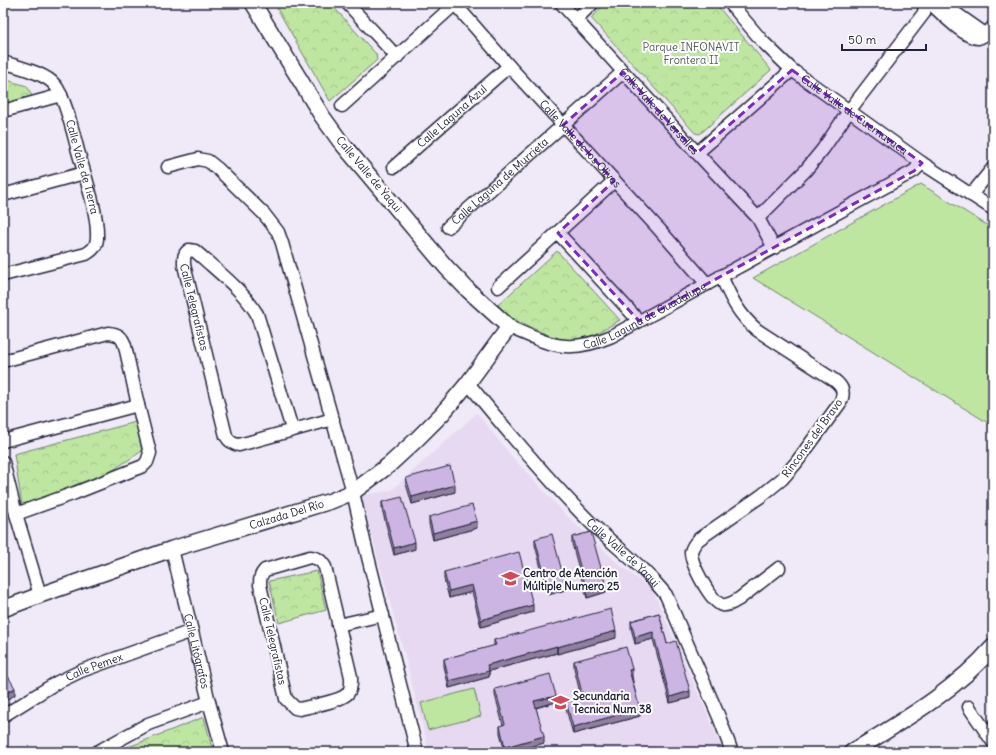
<svg xmlns="http://www.w3.org/2000/svg" width="996" height="755" font-family="Delius,sans-serif">
  <style>
    .built { fill: #e6d9f1 }
    .forest { fill: url(#forest-crowns); stroke: #70846e }
    .pitch { fill: #bee6a1; stroke: #70846e }
    .lines { fill: none; stroke-linecap: round; stroke-linejoin: round }
    .minor-casing { stroke: #22223b; stroke-width: 15 }
    .tertiary-casing { stroke: #22223b; stroke-width: 18 }
    .minor { stroke: #fff; stroke-width: 12 }
    .tertiary { stroke: #fff; stroke-width: 15 }
    .wall { fill: #b09cc3; stroke: #22223b }
    .shaded-wall { fill: #907f9f; stroke: #22223b }
    .building { fill: #cdb5e3; stroke: #22223b }
    .marked { fill: #7b2cbf; fill-opacity: 0.2; stroke: #7b2cbf; stroke-width: 3; stroke-dasharray: 8 5; stroke-linejoin: round }
    .labels { text-anchor: middle; stroke-width: 4; stroke-linejoin: round; paint-order: stroke }
    .park-label { font-size: 11px; fill: #515d5a; stroke: #fff }
    .street-label { font-size: 11px; fill: #22223b; stroke: #fff }
    .poi-label { font-size: 11px; font-weight: bold; fill: #22223b; stroke: #fff; text-anchor: start }
  </style>
  <defs>
    <pattern id="forest-crowns" width="20" height="18" patternUnits="userSpaceOnUse"><rect width="20" height="18" fill="#bee6a1"/><path d="M2 6a3 3 0 1 1 6 0M12 15a3 3 0 1 1 6 0" fill="none" stroke="#a3c58c"/></pattern>
  </defs>
  <rect width="100%" height="100%" fill="#f0e9f7"/>
  <filter id="ink" filterUnits="userSpaceOnUse"><feTurbulence type="fractalNoise" baseFrequency=".025" numOctaves="2"/><feDisplacementMap in="SourceGraphic" scale="8" xChannelSelector="R" yChannelSelector="G"/><feConvolveMatrix kernelMatrix="1 2 1 2 8 2 1 2 1" color-interpolation-filters="sRGB"/></filter>
  <g filter="url(#ink)">
    <path class="built" d="M 477,413 L 512,457 L 566,515 L 620,565 L 653,591 L 724,752 L 429,752 L 406,660 L 361,496 L 392,490 Z"/>
    <path class="forest" d="M 274,3 L 330,3 L 376,54 L 377,60 L 330,101 Z
      M 606,3 L 715,3 L 771,70 L 700,134 L 695,133 L 591,18 Z
      M 3,79 L 27,86 L 32,96 L 3,105 Z
      M 557,251 L 620,320 L 594,335 L 571,342 L 550,336 L 510,318 L 498,305 Z
      M 136,422 L 142,451 L 110,472 L 22,505 L 14,454 Z
      M 317,571 L 326,610 L 279,623 L 269,581 Z
      M 204,717 L 213,752 L 124,752 L 121,750 Z"/>
    <path class="pitch" d="M 921,184 L 993,229 L 993,426 L 753,278 Z
      M 474,689 L 481,716 L 428,730 L 421,703 Z"/>
    <g class="lines">
      <defs>
        <g id="minor">
          <path d="M 347,3 L 397,57"/>
          <path id="s1" d="M 454,3 L 509,66 L 658,228 L 707,284"/>
          <path id="s2" d="M 561,3 L 697,153 L 758,218 L 774,248"/>
          <path id="s3" d="M 730,3 L 763,42 L 792,70 L 922,163 L 993,209"/>
          <path d="M 930,3 C 939,11 966,39 978,38 C 984,37 989,31 993,27"/>
          <path d="M 944,3 L 958,15 L 985,34"/>
          <path d="M 576,19 L 593,3"/>
          <path id="s4" d="M 3,62 C 18,67 45,73 55,85 C 65,97 74,136 78,151 C 85,176 98,213 97,237 C 97,246 93,250 86,254 L 3,275"/>
          <path d="M 342,106 L 456,3"/>
          <path d="M 3,111 L 61,95"/>
          <path d="M 697,153 L 792,70"/>
          <path d="M 168,167 L 198,159 L 208,161 L 218,169 L 264,214 L 278,232 L 282,243 L 353,492 L 365,545 L 417,752"/>
          <path id="s5" d="M 394,167 L 509,66"/>
          <path d="M 3,195 L 84,173"/>
          <path d="M 971,195 L 993,168"/>
          <path d="M 758,218 L 805,171 L 823,149 L 849,111 L 924,13 L 925,3"/>
          <path id="s6" d="M 448,227 L 623,72"/>
          <path d="M 558,233 L 639,321"/>
          <path d="M 721,276 C 731,298 738,314 757,330 L 834,380 C 843,387 845,393 840,403 L 796,463 L 782,479 L 761,496 L 699,539 C 695,543 692,547 691,552 C 691,564 711,602 722,605 C 728,606 734,602 739,599 L 779,568"/>
          <path d="M 498,287 L 614,181"/>
          <path id="s7" d="M 509,327 C 551,345 567,355 612,336 L 914,171 L 922,163"/>
          <path d="M 3,361 L 108,333 C 118,334 122,336 125,346 L 138,405 L 150,453 L 147,462 L 143,466 L 75,493 L 16,514"/>
          <path id="s8" d="M 468,383 C 507,431 547,479 591,523 C 616,547 644,567 666,595 L 719,717 L 732,752"/>
          <path id="s9" d="M 292,429 L 257,314 C 243,291 222,275 202,257 L 195,251 L 189,250 C 183,254 184,259 184,265 L 226,436 C 229,441 232,444 239,445 L 333,419"/>
          <path d="M 3,441 L 138,405"/>
          <path d="M 3,462 L 16,514 L 40,595"/>
          <path id="s10" d="M 172,549 L 209,702 L 223,752"/>
          <path d="M 310,557 C 318,558 321,560 325,567 L 351,677 C 351,682 352,688 348,693 C 342,701 311,706 300,709 L 295,708 L 286,699 L 260,585 C 260,579 260,575 265,570 Z"/>
          <path d="M 338,625 L 383,615"/>
          <path d="M 969,707 L 993,742"/>
          <path id="s11" d="M 3,716 L 56,683 L 81,671 L 192,631"/>
          <path d="M 97,752 L 148,724 L 209,702"/>
        </g>
        <g id="tertiary">
          <path id="s12" d="M 3,609 L 40,595 L 172,549 L 331,501 L 353,492 L 389,465 L 415,441 L 442,414 L 468,383 L 509,327 L 468,290 L 446,267 L 340,141 L 322,116 L 253,3"/>
          <path d="M 852,752 C 902,721 954,692 993,647"/>
        </g>
      </defs>
      <use href="#minor" class="minor-casing"/>
      <use href="#tertiary" class="tertiary-casing"/>
      <use href="#minor" class="minor"/>
      <use href="#tertiary" class="tertiary"/>
    </g>
    <path class="wall" d="M 406,478 L 455,492 L 412,504 L 406,484 Z
      M 382,502 L 415,549 L 394,555 L 382,509 Z
      M 429,517 L 477,528 L 433,540 L 429,524 Z
      M 572,537 L 606,592 L 587,598 L 572,544 Z
      M 535,539 L 565,590 L 548,595 L 535,545 Z
      M 444,572 L 533,612 L 481,627 L 472,592 L 449,598 L 444,579 Z
      M 659,613 L 667,644 L 690,698 L 670,703 L 653,639 L 635,644 L 631,628 L 631,621 Z
      M 616,638 L 557,654 L 557,653 L 489,671 L 489,677 L 449,688 L 444,666 L 444,659 L 494,646 L 494,640 Z
      M 574,661 L 632,676 L 640,716 L 573,734 L 566,709 L 566,702 L 581,697 L 574,668 Z
      M 495,689 L 556,702 L 536,708 L 544,743 L 512,752 L 505,752 L 500,733 L 500,726 L 503,725 L 495,695 Z"/>
    <path class="shaded-wall" d="M 455,485 L 455,492 L 412,504 L 412,497 Z
      M 477,521 L 477,528 L 433,540 L 433,533 Z
      M 415,542 L 415,549 L 394,555 L 394,548 Z
      M 565,583 L 565,590 L 548,595 L 548,588 Z
      M 472,585 L 472,592 L 449,598 L 449,591 Z
      M 606,586 L 606,592 L 587,598 L 587,591 Z
      M 533,605 L 533,612 L 481,627 L 481,620 Z
      M 616,631 L 616,638 L 557,654 L 557,647 Z
      M 653,632 L 653,639 L 635,644 L 635,637 Z
      M 557,646 L 557,653 L 489,671 L 489,677 L 449,688 L 449,681 L 487,665 Z
      M 632,669 L 632,676 L 629,676 L 629,670 Z
      M 15,688 L 15,695 L 3,702 L 3,695 Z
      M 690,691 L 690,698 L 670,703 L 670,697 Z
      M 556,696 L 556,702 L 534,708 L 534,701 Z
      M 640,709 L 640,716 L 573,734 L 573,727 Z
      M 544,736 L 544,743 L 512,752 L 505,752 L 505,747 Z"/>
    <path class="building" d="M 450,466 L 455,485 L 412,497 L 406,478 Z
      M 402,497 L 415,542 L 394,548 L 382,502 Z
      M 472,505 L 477,521 L 433,533 L 429,517 Z
      M 591,532 L 606,586 L 587,591 L 572,537 Z
      M 552,534 L 565,583 L 548,588 L 535,539 Z
      M 519,552 L 533,605 L 481,620 L 472,585 L 449,591 L 444,572 Z
      M 611,609 L 616,631 L 557,647 L 557,646 L 487,665 L 489,671 L 449,681 L 444,659 L 496,645 L 494,640 Z
      M 659,613 L 667,644 L 676,641 L 690,691 L 670,697 L 653,632 L 635,637 L 631,621 Z
      M 626,647 L 632,669 L 629,670 L 640,709 L 573,727 L 566,702 L 583,697 L 574,661 Z
      M 3,668 L 15,688 L 3,695 Z
      M 550,674 L 556,696 L 534,701 L 544,736 L 505,747 L 500,726 L 505,724 L 495,689 Z"/>
  </g>
  <path class="marked" d="M 792,70 L 922,163 L 914,171 L 639,321 L 558,233 L 614,181 L 563,125 L 623,72 L 697,153 Z"/>
  <defs>
    <symbol id="school-bare" viewBox="-9 -9 18 18"><path d="M0-5L7-2L0 1L-7-2ZM-4 1L0 2.5L4 1V4Q0 6-4 4Z" fill="#d1495b" stroke="#fff" stroke-width="2.5" paint-order="stroke"/></symbol>
  </defs>
  <g fill-rule="evenodd">
    <use href="#school-bare" x="498" y="566" width="25" height="25"/>
    <use href="#school-bare" x="548" y="690" width="25" height="25"/>
  </g>
  <g class="labels">
    <g class="park-label">
      <text x="691" y="51">Parque INFONAVIT<tspan x="691" dy="13">Frontera II</tspan></text>
    </g>
    <g class="street-label">
      <text dy="4" stroke="none"><textPath href="#s2" startOffset="146">Calle Valle de Versalles</textPath></text>
      <text dy="4" stroke="none"><textPath href="#s3" startOffset="168">Calle Valle de Cuernavaca</textPath></text>
      <text dy="4" stroke="none"><textPath href="#s5" startOffset="77">Calle Laguna Azul</textPath></text>
      <text dy="4" stroke="none"><textPath href="#s1" startOffset="189">Calle Valle de los Olivos</textPath></text>
      <text dy="4" stroke="none"><textPath href="#s4" startOffset="144">Calle Valle de Tierra</textPath></text>
      <text transform="translate(369 174) rotate(50)" y="4">Calle Valle de Yaqui</text>
      <text dy="4" stroke="none"><textPath href="#s6" startOffset="69">Calle Laguna de Murrieta</textPath></text>
      <text dy="4" stroke="none"><textPath href="#s9" startOffset="275">Calle Telegrafistas</textPath></text>
      <text dy="4" stroke="none"><textPath href="#s7" startOffset="146">Calle Laguna de Guadalupe</textPath></text>
      <text transform="translate(812 438) rotate(-54)" y="4">Rincones del Bravo</text>
      <text dy="4" stroke="none"><textPath href="#s12" startOffset="299">Calzada Del Río</textPath></text>
      <text dy="4" stroke="none"><textPath href="#s8" startOffset="230">Calle Valle de Yaqui</textPath></text>
      <text transform="translate(273 641) rotate(77)" y="4">Calle Telegrafistas</text>
      <text dy="4" stroke="none"><textPath href="#s10" startOffset="105">Calle Litógrafos</textPath></text>
      <text dy="4" stroke="none"><textPath href="#s11" startOffset="104">Calle Pemex</textPath></text>
    </g>
    <g class="poi-label">
      <text x="523" y="577">Centro de Atención<tspan x="523" dy="13">Múltiple Numero 25</tspan></text>
      <text x="573" y="700">Secundaria<tspan x="573" dy="13">Tecnica Num 38</tspan></text>
    </g>
  </g>
  <rect width="996" height="755" fill="none" stroke="#fff" stroke-width="16"/>
  <rect x="8" y="8" width="980" height="739" fill="none" stroke="#22223b" stroke-width="1.5" filter="url(#ink)"/>
  <path d="M842 44v6h84v-6" fill="none" stroke="#22223b" stroke-width="2"/>
  <text x="848" y="44" font-size="12" fill="#22223b" stroke="#ffffff" stroke-width="3" paint-order="stroke">50 m</text>
</svg>
